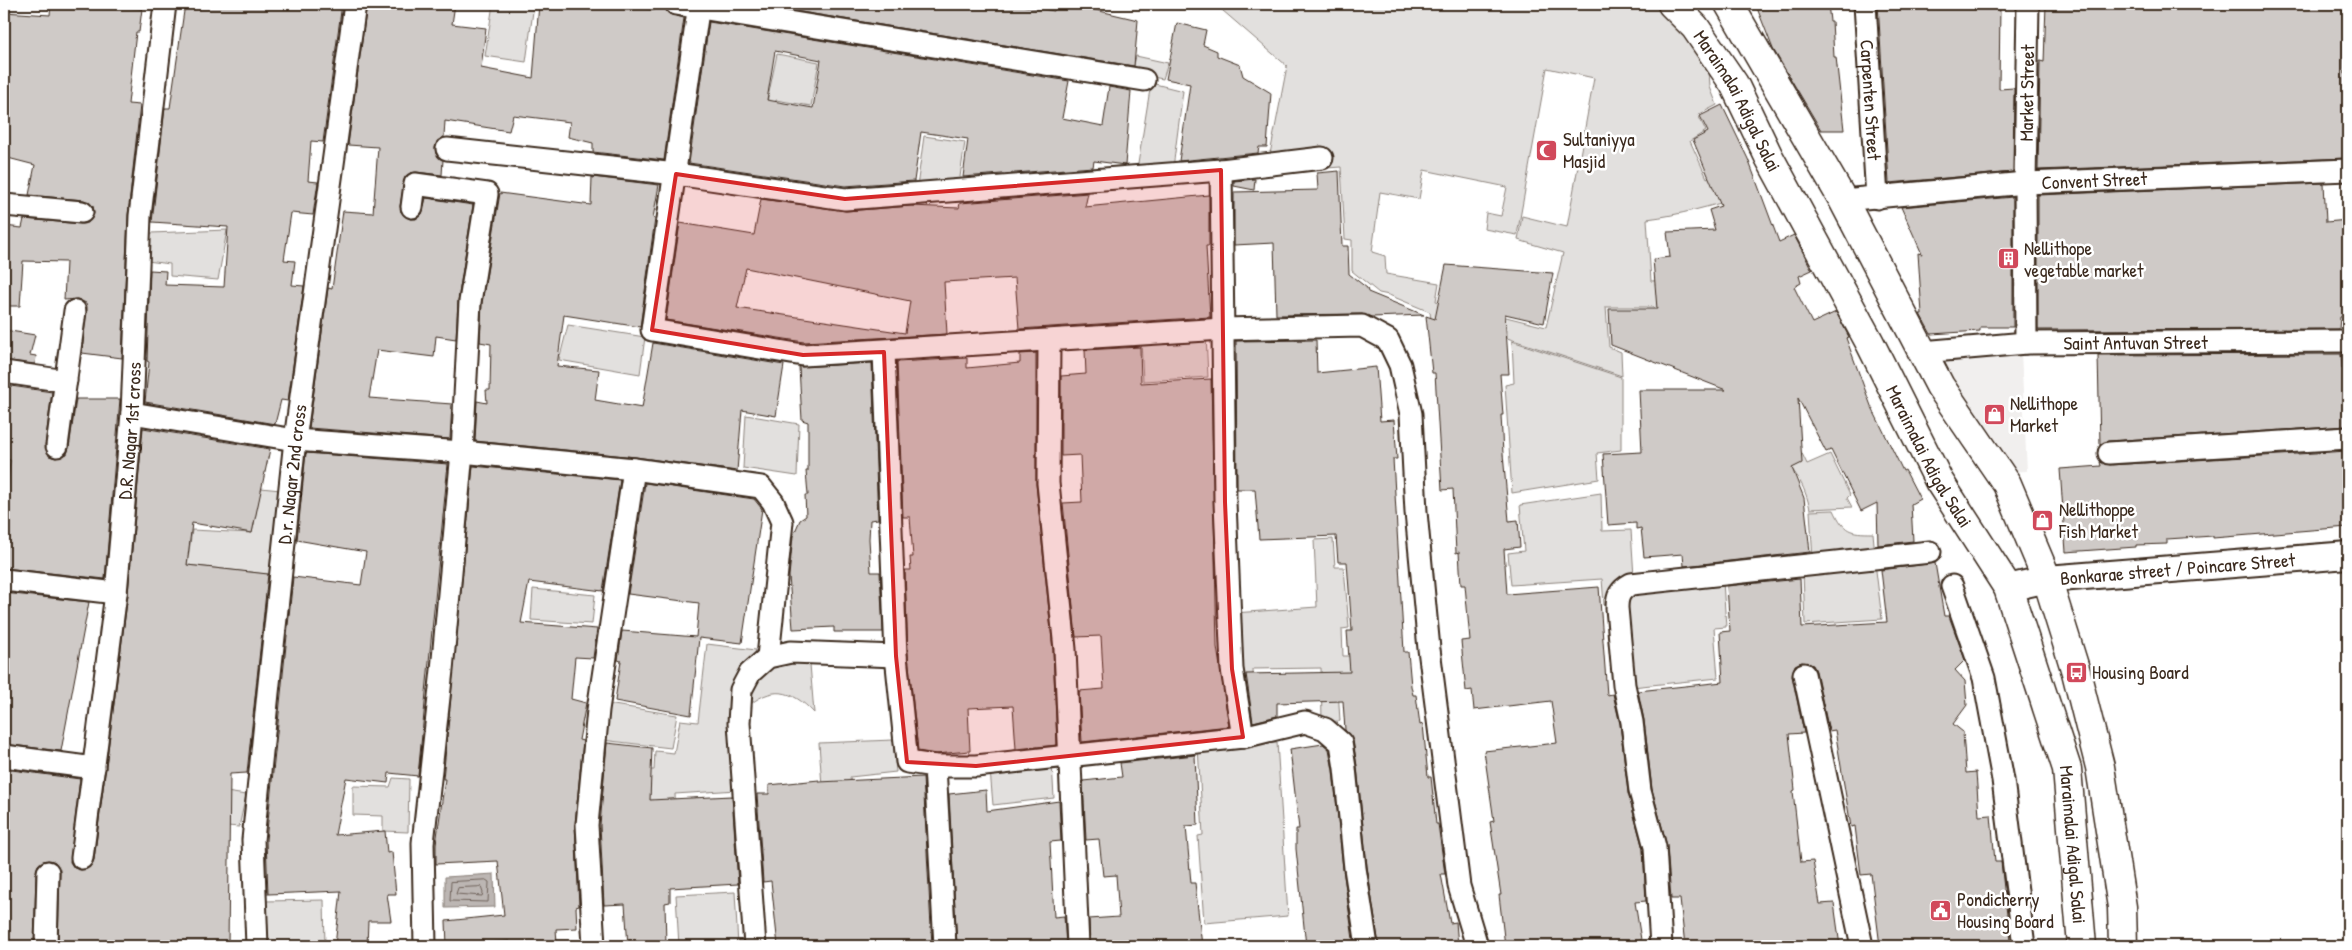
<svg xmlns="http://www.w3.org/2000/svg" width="2352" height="950" font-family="'Patrick Hand',sans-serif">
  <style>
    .built { fill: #f1efee }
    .green { fill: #e2e0de; stroke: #8e857e }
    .water { fill: #bcb6b3; stroke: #887e77 }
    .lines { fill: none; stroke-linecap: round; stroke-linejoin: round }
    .shore { stroke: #6f625a; stroke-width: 1 }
    .building { fill: #cfcac7; stroke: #3b2a1e; fill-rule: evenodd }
    .minor-casing { stroke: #3b2a1e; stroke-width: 25 }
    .tertiary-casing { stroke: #3b2a1e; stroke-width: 30 }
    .secondary-casing { stroke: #3b2a1e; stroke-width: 31 }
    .minor { stroke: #fff; stroke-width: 21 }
    .tertiary { stroke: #fff; stroke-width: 26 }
    .secondary { stroke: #fff; stroke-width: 28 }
    .marked { fill: #d62828; fill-opacity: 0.2; stroke: #d62828; stroke-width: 4; stroke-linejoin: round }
    .labels { text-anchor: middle; stroke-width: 5; stroke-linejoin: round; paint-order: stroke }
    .street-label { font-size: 19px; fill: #3b2a1e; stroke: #fff }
    .poi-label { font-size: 19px; fill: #3b2a1e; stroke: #fff; text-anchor: start }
  </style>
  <rect width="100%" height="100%" fill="#fff"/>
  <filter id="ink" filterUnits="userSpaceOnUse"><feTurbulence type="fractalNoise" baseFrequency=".02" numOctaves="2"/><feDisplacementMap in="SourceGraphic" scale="10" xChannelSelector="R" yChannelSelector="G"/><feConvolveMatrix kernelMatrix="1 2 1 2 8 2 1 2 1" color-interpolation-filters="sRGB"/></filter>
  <g filter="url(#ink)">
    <path class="built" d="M 2021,352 L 2027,471 L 1989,473 L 1938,357 Z"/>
    <path class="green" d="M 493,4 L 534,4 L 526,62 L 485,56 Z
      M 1215,4 L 1655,4 L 1682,31 L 1709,71 L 1710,87 L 1717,105 L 1698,115 L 1706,131 L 1690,141 L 1707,178 L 1745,160 L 1742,197 C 1710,206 1680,215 1647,219 L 1651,281 L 1672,280 L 1725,287 L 1654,312 L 1654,307 L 1606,307 L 1609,347 L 1621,352 L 1622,376 L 1507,338 L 1507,330 L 1475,332 L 1474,309 L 1546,327 L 1563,253 L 1518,240 L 1522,216 L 1567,227 L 1594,78 L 1547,68 L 1517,235 L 1484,229 L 1486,213 L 1501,216 L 1507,187 L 1424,170 L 1419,199 L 1380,192 L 1372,252 L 1385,256 L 1386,274 L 1439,283 L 1436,301 L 1472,310 L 1432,328 L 1430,312 L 1389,295 L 1379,293 L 1352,271 L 1352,240 L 1345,239 L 1341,167 L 1327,168 L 1327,148 L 1270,154 L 1287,66 Z
      M 777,54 L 819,62 L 811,106 L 776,100 L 771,128 L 694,104 L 700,72 L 710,80 L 767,102 Z
      M 1136,56 L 1168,63 L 1163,79 L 1132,73 Z
      M 1151,83 L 1183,91 L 1173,168 L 1137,170 Z
      M 924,136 L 965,142 L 959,184 L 917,187 Z
      M 227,230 L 218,280 L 170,276 L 170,264 L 147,261 L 151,233 Z
      M 568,325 L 645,337 L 640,374 L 559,360 Z
      M 1206,335 L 1208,377 L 1143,381 L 1141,340 Z
      M 1512,341 L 1621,377 L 1621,450 L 1597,453 L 1599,479 L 1512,493 L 1505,385 L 1514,383 Z
      M 746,415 L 799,424 L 797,476 L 743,468 Z
      M 1791,430 L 1807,464 L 1830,454 L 1850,495 L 1847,498 L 1852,507 L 1810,509 C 1803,477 1789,465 1768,442 Z
      M 261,488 L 290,491 L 274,575 L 187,565 L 192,530 L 252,533 Z
      M 1601,493 L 1602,531 L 1631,530 L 1634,577 L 1609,605 L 1604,605 L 1602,579 L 1511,585 L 1508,553 L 1524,551 L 1520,505 Z
      M 1834,510 C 1844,532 1850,533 1873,533 L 1875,555 L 1813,561 L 1810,511 Z
      M 1333,539 L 1335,567 L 1344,567 L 1349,628 L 1342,629 L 1343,656 L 1350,656 L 1353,687 L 1338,689 L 1340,721 L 1322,722 L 1321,668 L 1253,669 L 1254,696 L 1242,696 L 1234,613 L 1317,607 L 1314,540 Z
      M 1875,563 L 1882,619 L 1805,624 L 1803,572 Z
      M 1723,581 L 1726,627 L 1714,628 L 1718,678 L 1632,687 L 1626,598 L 1631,592 Z
      M 533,589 L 595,595 L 592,624 L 531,620 Z
      M 707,644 L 756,650 L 737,790 L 675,794 L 677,838 L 643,798 L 646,770 L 654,770 L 655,751 L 674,753 L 680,720 L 698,722 Z
      M 790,659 L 810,664 L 814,713 C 792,689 771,685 746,708 L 748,694 L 771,663 Z
      M 607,704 L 677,715 L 671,748 L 602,740 Z
      M 893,740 L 896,772 L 850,777 L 854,815 L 824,815 L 819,743 Z
      M 1277,742 L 1288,916 L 1204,923 L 1198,836 L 1203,835 L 1198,746 Z
      M 1052,763 L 1054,798 L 993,805 L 990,770 Z
      M 393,778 L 409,779 L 408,832 L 383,831 L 383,816 L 353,815 L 353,786 L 390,787 Z
      M 173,784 L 246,795 L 239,827 L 168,821 Z
      M 735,892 L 738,946 L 679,946 L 676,895 Z
      M 324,900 L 325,946 L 265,946 L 264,901 Z"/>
    <path class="water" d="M 494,874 L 495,907 L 445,908 L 445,877 Z"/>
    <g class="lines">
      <path class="shore" d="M 486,880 L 489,882 L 488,902 L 450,901 L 451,882 Z
        M 481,887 L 483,893 L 482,896 L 456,894 L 458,888 Z"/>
    </g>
    <path class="building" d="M 51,4 L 104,4 L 142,9 L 139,32 L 136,32 L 128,104 L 140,105 L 128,215 L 122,358 L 82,353 L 87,307 L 86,303 L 77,299 L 64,300 L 66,262 L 23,261 L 20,306 L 4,306 L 4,226 L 22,228 L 24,219 L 81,224 L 88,223 L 94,214 L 93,206 L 84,200 L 29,195 L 35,165 L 4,157 L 4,12 L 50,15 Z
      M 185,4 L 342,4 L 323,142 L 311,141 L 308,181 L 318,182 L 313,215 L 291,213 L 284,260 L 295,261 L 292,285 L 304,286 L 288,401 L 281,400 L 275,424 L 145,402 L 149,362 L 147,361 L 150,270 L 166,271 L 165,285 L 224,287 L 228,227 L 152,222 L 165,108 L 170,108 Z
      M 367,4 L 455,4 L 452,24 L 486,28 L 481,68 L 533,78 L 539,4 L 612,4 L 655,10 L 656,4 L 664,4 L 669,14 L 684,18 L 664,160 L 593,152 L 593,143 L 568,137 L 570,122 L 513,115 L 509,131 L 445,121 L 444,137 L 437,141 L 435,148 L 436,154 L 443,160 L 442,175 L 416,172 L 410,173 L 405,177 L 400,206 L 401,212 L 410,219 L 416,219 L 422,214 L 426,198 L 473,205 L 458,300 L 456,339 L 436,336 L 434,357 L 377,350 L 369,398 L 452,404 L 450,439 L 309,428 L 328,288 L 332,289 L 343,211 L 373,213 L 378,147 L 348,145 Z
      M 752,4 L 1015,4 L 1054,11 L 1056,4 L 1088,4 L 1087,8 L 1138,20 L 1134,66 Z
      M 1790,4 L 1828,4 L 1830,21 L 1832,21 L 1834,57 L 1836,57 L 1844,130 L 1821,130 L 1773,49 L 1757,8 L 1791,5 Z
      M 1878,4 L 2000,4 L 1999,89 L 2014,88 L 2013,172 L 1889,183 Z
      M 2046,4 L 2342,4 L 2345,74 L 2348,74 L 2348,158 L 2038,170 L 2040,61 L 2044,62 Z
      M 709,22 L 1069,81 L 1062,118 L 1103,126 L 1109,87 L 1131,91 L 1125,165 L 1094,161 L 1093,167 L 963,177 L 968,139 L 921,132 L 914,181 L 845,186 L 689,163 ZM 775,51 L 821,60 L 813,108 L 767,100 Z
      M 1177,23 L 1206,30 L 1203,45 L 1217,51 L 1217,56 L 1240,65 L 1243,76 L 1271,93 L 1267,147 L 1259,147 L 1258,153 L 1179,161 L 1190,84 L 1166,79 Z
      M 1722,105 L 1748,159 L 1779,242 L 1794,235 L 1812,270 L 1799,276 L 1801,283 L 1794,287 L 1812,323 L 1836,312 L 1849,337 L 1846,338 L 1871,406 L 1903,471 L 1905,470 L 1920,499 L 1911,504 L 1913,541 L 1878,545 L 1877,503 L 1861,511 L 1831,450 L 1826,452 L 1798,398 L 1802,463 L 1792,468 L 1804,498 L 1810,552 L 1684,566 L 1683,554 L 1644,557 L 1641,528 L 1636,529 L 1636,523 L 1608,525 L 1603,454 L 1642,452 L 1639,390 L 1726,390 L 1611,345 L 1609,309 L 1657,309 L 1653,259 L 1670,257 L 1667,232 L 1715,230 L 1709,210 L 1721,206 L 1693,140 L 1708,132 L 1700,116 Z
      M 1339,171 L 1342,246 L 1348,246 L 1349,274 L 1367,288 L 1368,292 L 1424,315 L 1372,317 L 1362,314 L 1276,315 L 1274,243 L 1234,245 L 1234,192 L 1318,190 L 1317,173 Z
      M 592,177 L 659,185 L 653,218 L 655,219 L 640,327 L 564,315 L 557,366 L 599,370 L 595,400 L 642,408 L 653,343 L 784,365 L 776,416 L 742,410 L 737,471 L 636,457 L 475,441 L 477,401 L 487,403 L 486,390 L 490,390 L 491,344 L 480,342 L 482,303 L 500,193 L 591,205 Z
      M 1255,179 L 1254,190 L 1234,186 L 1234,181 Z
      M 2324,183 L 2326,222 L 2348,220 L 2348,316 L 2340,317 L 2339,329 L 2038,330 L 2038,195 Z
      M 1088,193 L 1085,207 L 1209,195 L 1209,246 L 1206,246 L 1210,317 L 1019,329 L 1015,278 L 944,282 L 947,334 L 804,342 L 666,320 L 680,223 L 754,235 L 761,199 L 846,211 L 911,206 L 959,208 L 960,203 ZM 746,268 L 910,301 L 905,333 L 737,308 Z
      M 2013,197 L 2013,327 L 1980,327 L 1980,331 L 1931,334 L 1920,314 L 1922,314 L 1918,253 L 1922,254 L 1901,207 Z
      M 1446,265 L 1553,273 L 1544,323 L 1505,314 L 1509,374 L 1500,374 L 1503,415 L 1501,415 L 1503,454 L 1509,521 L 1518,520 L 1520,547 L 1504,549 L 1507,594 L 1599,587 L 1607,695 L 1613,694 L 1620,724 L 1628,793 L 1643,849 L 1646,901 L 1635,902 L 1642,946 L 1505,946 L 1499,895 L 1501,895 L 1490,822 L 1494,821 L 1484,751 L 1557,743 L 1551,701 L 1474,710 L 1472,690 L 1466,691 L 1461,641 L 1470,640 L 1465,585 L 1461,585 L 1459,552 L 1456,553 L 1453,489 L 1442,490 L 1435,373 L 1432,373 L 1426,316 L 1435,319 Z
      M 4,330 L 35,335 L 30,355 L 36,356 L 35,364 L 4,360 Z
      M 1316,340 L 1317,373 L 1376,367 L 1380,421 L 1394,420 L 1397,459 L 1393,459 L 1404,652 L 1408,652 L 1411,686 L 1413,695 L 1416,695 L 1420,725 L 1423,724 L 1428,777 L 1431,777 L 1436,824 L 1438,824 L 1445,874 L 1441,874 L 1450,923 L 1456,922 L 1458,946 L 1379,946 L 1367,866 L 1357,766 L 1353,740 L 1345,730 L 1343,701 L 1277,703 L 1277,716 L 1253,722 L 1246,674 L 1350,672 L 1347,631 L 1352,631 L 1347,562 L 1338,562 L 1336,536 L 1259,539 L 1255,489 L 1237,489 L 1236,341 Z
      M 1140,347 L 1141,383 L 1211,379 L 1217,647 L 1229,726 L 1082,742 L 1079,691 L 1104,689 L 1101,636 L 1076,637 L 1063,503 L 1082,502 L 1080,455 L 1061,456 L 1061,376 L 1086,374 L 1085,350 Z
      M 1036,353 L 1036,484 L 1053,650 L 1057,745 L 1016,749 L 1013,706 L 968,708 L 970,751 L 936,754 L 918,751 L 908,655 L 905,570 L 911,570 L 910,557 L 913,557 L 910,517 L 903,517 L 897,362 L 967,358 L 967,368 L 1020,363 L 1020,354 Z
      M 2341,354 L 2342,368 L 2348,368 L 2348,426 L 2108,441 L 2100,445 L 2098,355 Z
      M 872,363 L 878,519 L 870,520 L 869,539 L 871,572 L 880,572 L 883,632 L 834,632 L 834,627 L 793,629 L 789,576 L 793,536 L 800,520 L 806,516 L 805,495 L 808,495 L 806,471 L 808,471 L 808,422 L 802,420 L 799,367 Z
      M 4,385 L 52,392 L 45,445 L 49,456 L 56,458 L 67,454 L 69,448 L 76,399 L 120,399 L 105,579 L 4,568 L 4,526 L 10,460 L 4,459 Z
      M 143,428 L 270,449 L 252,533 L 192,523 L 187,565 L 268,574 L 247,773 L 230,774 L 228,946 L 58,946 L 60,872 L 55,862 L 48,860 L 38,865 L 36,872 L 34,946 L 4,946 L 4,769 L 80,779 L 70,862 L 74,868 L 81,870 L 87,869 L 94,860 L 128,594 Z
      M 2348,451 L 2348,527 L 2213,538 L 2213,536 L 2167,539 L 2167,544 L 2136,545 L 2136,547 L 2066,552 L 2060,469 L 2101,466 L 2100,462 L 2110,465 Z
      M 306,453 L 448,464 L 418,776 L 389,773 L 388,783 L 346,778 L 335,835 L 385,831 L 387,853 L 392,852 L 396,894 L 387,894 L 391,921 L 368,921 L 367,946 L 335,946 L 341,891 L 268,894 L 266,840 L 293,577 L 361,585 L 366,552 L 297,540 Z
      M 473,466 L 620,480 L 603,591 L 529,582 L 521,623 L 597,629 L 593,658 L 575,657 L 571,699 L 586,703 L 579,740 L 583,741 L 575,824 L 579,906 L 576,907 L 577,928 L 556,929 L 557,943 L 509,946 L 509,941 L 447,946 L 446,921 L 504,915 L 498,861 L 436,864 L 436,844 L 445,779 L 443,779 Z
      M 645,483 L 754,499 L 762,509 L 742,643 L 699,638 L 691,715 L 615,701 L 621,661 L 618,660 L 622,631 L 696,637 L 699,603 L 628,594 Z
      M 1935,563 L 1944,616 L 1949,616 L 1965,660 L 1955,670 L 1965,681 L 1967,705 L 1953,724 L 1963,732 L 1966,773 L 1976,772 L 1979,816 L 1991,815 L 1995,862 L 2001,862 L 2010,941 L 1966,946 L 1880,946 L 1871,874 L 1861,875 L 1855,826 L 1851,827 L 1835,730 L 1829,731 L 1816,671 L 1813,665 L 1802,662 L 1795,665 L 1792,676 L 1804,733 L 1789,734 L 1795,790 L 1793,791 L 1801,862 L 1813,861 L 1820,904 L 1834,903 L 1840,946 L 1685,946 L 1680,899 L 1671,899 L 1667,846 L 1652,789 L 1644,720 L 1638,691 L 1723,682 L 1720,632 L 1730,631 L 1727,586 L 1800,579 L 1802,627 L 1887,622 L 1881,570 Z
      M 4,593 L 89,602 L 61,751 L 4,744 Z
      M 607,743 L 652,748 L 650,800 L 732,796 L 738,884 L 670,888 L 670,902 L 665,903 L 666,946 L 628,946 L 625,904 L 604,905 L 600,825 Z
      M 1323,744 L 1329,749 L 1333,770 L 1343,869 L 1354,946 L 1306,946 L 1296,849 L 1296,829 L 1299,829 L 1290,749 Z
      M 1195,755 L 1198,825 L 1186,826 L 1191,883 L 1195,883 L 1202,946 L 1090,946 L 1089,919 L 1119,917 L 1116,875 L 1103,876 L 1099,839 L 1086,840 L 1083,781 L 1122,777 L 1120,763 Z
      M 923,777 L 932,946 L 778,946 L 771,881 L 763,882 L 757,794 L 769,794 L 769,785 L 819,780 L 819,782 Z
      M 986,790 L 987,811 L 1059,801 L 1061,841 L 1050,842 L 1054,917 L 1064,916 L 1066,946 L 957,946 L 949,794 Z"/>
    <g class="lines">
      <defs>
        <g id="minor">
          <path d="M 676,4 L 1144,80"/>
          <path d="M 699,4 L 652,330 L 803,355 L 1223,329 L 1362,326 L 1388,340 L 1400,365 L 1411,414 L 1416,512 L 1429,649 L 1459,886 L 1477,946"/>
          <path id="s1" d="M 1865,4 L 1877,198"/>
          <path d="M 447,149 L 676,174 L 845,199 L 1221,170 L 1322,158"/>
          <path d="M 1221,170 L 1225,502 L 1232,669 L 1243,737"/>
          <path id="s2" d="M 1843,200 L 2025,183 L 2348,170"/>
          <path d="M 4,205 L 82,212"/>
          <path d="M 412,207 L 415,184 L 487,194 L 470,302 L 462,452 L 442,670 L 423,843 L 425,946"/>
          <path d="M 1049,341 L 1048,483 L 1065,649 L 1078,946"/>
          <path id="s3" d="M 2026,343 L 2025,183 L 2028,4"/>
          <path d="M 884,352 L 896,656 L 907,762 L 935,766 L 945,946"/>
          <path id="s4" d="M 1922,352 L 2026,343 L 2348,341"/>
          <path d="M 4,372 L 66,381"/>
          <path d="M 132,413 L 295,440 L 462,452 L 634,469 L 761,487 L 773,502 L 782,522 L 768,657"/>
          <path d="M 57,446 L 75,311"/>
          <path d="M 2109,453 L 2348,438"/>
          <path d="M 4,580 L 116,593"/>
          <path d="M 1952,586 L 1984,678 L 2003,780 L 2024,946"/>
          <path d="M 1804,674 L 1862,946"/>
          <path d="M 4,756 L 94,768"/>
          <path d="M 935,766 L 976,766 L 1243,737 L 1305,722 L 1325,729 L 1341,743 L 1345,768 L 1355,868 L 1367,946"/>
          <path id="s5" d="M 82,858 L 116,593 L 132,413 L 140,216 L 165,4"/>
          <path d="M 46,946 L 48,872"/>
          <path id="s6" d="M 257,946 L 253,840 L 268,693 L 295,440 L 355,4"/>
          <path d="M 594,946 L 587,825 L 598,710 L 634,469"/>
          <path d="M 755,946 L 739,723 L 741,690 L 750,673 L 768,657 L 791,652 L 896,656"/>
          <path d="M 1661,946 L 1655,847 L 1640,791 L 1632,722 L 1624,685 L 1617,608 C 1617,596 1620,590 1631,584 L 1930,552"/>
        </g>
        <g id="tertiary">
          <path id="s7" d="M 2008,588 L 2047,579 L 2348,555"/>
        </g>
        <g id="secondary">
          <path id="s8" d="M 1672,4 L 1695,27 L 1734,84 L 1769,157 L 1870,343 L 1939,481 L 2008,588 L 2067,769 L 2082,946"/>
          <path d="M 1729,4 L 1843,200 L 1940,386 L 2007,484 L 2047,579 L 2076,672 L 2100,767 L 2122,907 L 2123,946"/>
        </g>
      </defs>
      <use href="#minor" class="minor-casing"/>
      <use href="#tertiary" class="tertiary-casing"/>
      <use href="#secondary" class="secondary-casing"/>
      <use href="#minor" class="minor"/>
      <use href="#tertiary" class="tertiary"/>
      <use href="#secondary" class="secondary"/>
    </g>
  </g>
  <path class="marked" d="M 1221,170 L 1225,502 L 1232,669 L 1243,737 L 976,766 L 907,762 L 896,656 L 884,352 L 803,355 L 652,330 L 676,174 L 845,199 Z"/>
  <defs>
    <symbol id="mosque-square" viewBox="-11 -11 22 22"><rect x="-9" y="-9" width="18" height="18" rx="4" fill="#d1495b" stroke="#fff"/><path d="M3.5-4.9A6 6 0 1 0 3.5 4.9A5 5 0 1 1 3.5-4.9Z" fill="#fff"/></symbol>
    <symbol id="building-square" viewBox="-11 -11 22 22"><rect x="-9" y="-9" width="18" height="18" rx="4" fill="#d1495b" stroke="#fff"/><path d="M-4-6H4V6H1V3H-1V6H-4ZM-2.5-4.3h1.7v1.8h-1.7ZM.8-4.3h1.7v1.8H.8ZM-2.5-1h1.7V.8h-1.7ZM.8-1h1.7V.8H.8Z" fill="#fff"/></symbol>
    <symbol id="shop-square" viewBox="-11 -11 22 22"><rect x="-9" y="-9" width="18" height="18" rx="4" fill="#d1495b" stroke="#fff"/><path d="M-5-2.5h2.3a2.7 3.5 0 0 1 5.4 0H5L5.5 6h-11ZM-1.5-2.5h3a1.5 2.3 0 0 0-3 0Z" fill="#fff"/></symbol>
    <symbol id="bus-square" viewBox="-11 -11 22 22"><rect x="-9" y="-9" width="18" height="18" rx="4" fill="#d1495b" stroke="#fff"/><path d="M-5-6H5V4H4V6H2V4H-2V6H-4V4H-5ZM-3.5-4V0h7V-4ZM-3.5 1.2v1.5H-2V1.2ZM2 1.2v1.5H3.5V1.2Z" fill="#fff"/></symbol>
    <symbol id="civic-square" viewBox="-11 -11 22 22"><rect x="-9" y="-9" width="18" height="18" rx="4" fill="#d1495b" stroke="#fff"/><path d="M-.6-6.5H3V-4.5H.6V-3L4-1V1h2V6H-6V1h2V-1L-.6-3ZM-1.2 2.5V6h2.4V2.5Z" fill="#fff"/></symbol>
  </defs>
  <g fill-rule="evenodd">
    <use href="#mosque-square" x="1534" y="138" width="25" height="25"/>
    <use href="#building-square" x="1996" y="246" width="25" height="25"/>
    <use href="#shop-square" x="1982" y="402" width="25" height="25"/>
    <use href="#shop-square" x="2030" y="508" width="25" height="25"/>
    <use href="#bus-square" x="2064" y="660" width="25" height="25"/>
    <use href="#civic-square" x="1928" y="898" width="25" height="25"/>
  </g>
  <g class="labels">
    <g class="street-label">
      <text dy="7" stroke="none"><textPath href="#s3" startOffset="250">Market Street</textPath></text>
      <text dy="7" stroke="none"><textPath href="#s8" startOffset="118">Maraimalai Adigal Salai</textPath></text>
      <text dy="7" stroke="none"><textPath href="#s1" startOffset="96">Carpenten Street</textPath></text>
      <text dy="7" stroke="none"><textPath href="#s2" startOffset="252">Convent Street</textPath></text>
      <text dy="7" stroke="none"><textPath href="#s4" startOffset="214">Saint Antuvan Street</textPath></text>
      <text dy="7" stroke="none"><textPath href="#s5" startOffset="430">D.R. Nagar 1st cross</textPath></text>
      <text dy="7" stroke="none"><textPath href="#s8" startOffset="522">Maraimalai Adigal Salai</textPath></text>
      <text dy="7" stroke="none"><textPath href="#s6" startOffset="474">D.r. Nagar 2nd cross</textPath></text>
      <text dy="7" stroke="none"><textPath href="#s7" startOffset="171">Bonkarae street / Poincare Street</textPath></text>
      <text dy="7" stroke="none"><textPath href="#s8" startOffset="942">Maraimalai Adigal Salai</textPath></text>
    </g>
    <g class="poi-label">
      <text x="1563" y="146">Sultaniyya<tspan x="1563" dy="22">Masjid</tspan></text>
      <text x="2024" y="255">Nellithope<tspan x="2024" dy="22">vegetable market</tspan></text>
      <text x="2010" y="410">Nellithope<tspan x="2010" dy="22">Market</tspan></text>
      <text x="2059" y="516">Nellithoppe<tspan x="2059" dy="22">Fish Market</tspan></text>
      <text x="2092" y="679">Housing Board</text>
      <text x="1957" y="906">Pondicherry<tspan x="1957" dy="22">Housing Board</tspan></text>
    </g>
  </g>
  <rect width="2352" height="950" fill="none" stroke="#fff" stroke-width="20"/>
  <rect x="10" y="10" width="2332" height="930" fill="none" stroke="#3b2a1e" stroke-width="2" filter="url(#ink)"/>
</svg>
